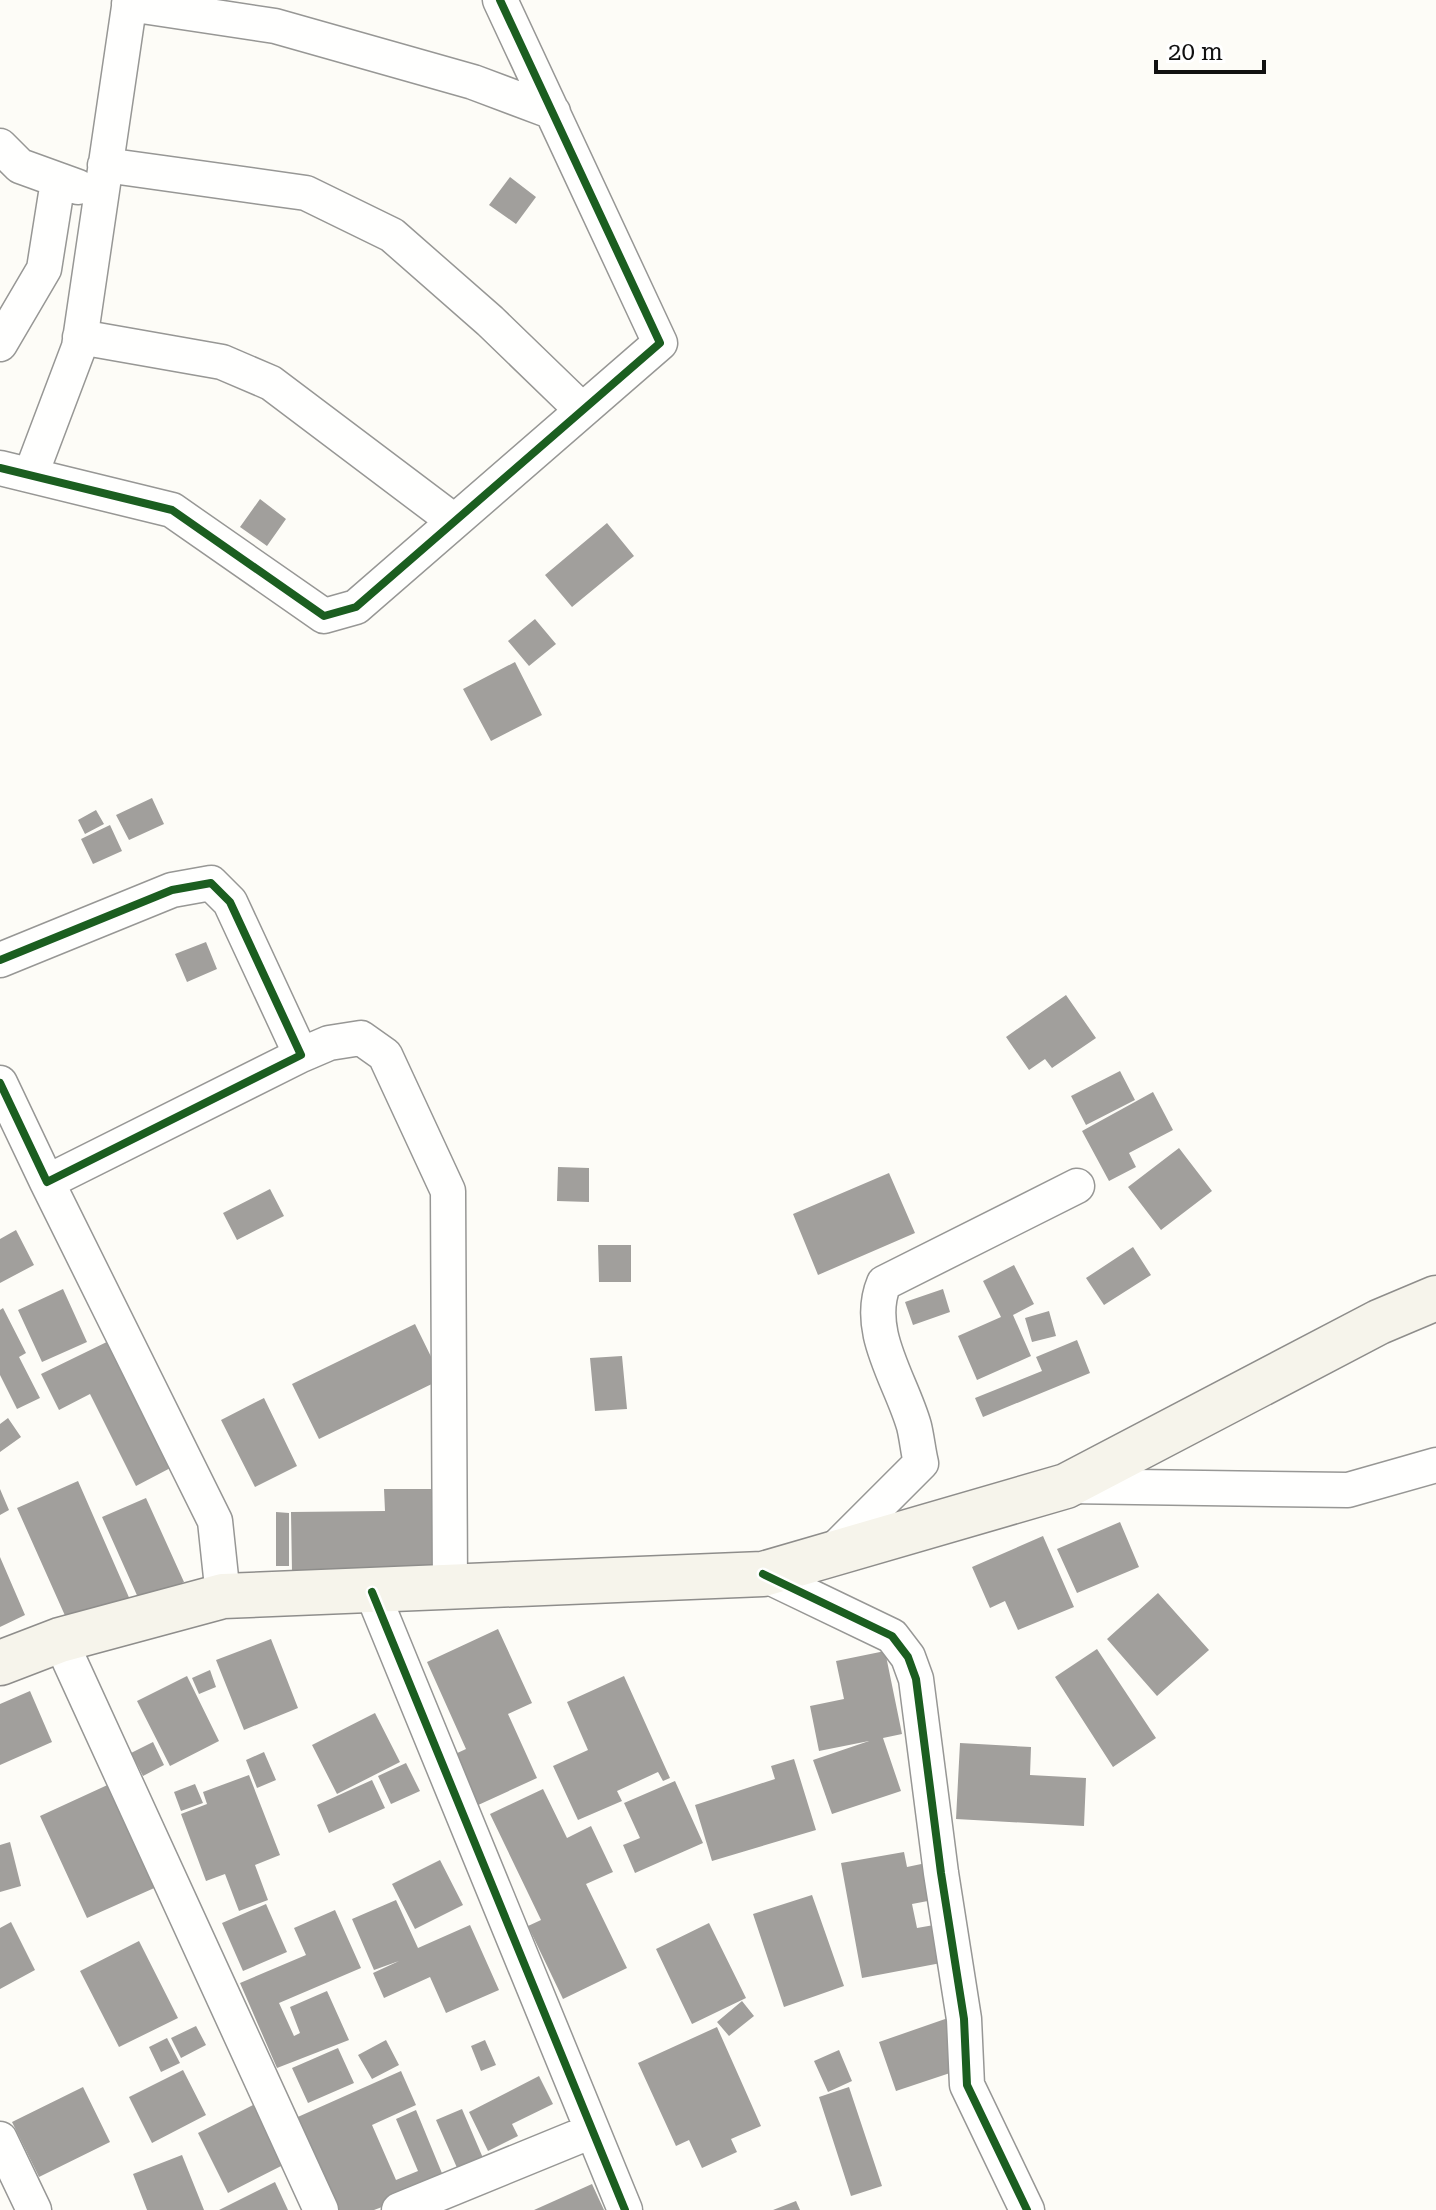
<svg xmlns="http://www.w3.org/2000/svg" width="1436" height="2210" font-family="'Roboto Serif',serif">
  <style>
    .building { fill: #a19f9c }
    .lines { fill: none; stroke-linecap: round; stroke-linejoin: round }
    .minor-casing { stroke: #979795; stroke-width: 37 }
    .secondary-casing { stroke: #8e8d8b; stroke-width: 47 }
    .minor { stroke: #fffffe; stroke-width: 34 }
    .secondary { stroke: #f6f4eb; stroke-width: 44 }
    .cycleway-casing { stroke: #fff; stroke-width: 13 }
    .cycleway { stroke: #1b5e20; stroke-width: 8 }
  </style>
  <rect width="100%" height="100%" fill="#fdfcf7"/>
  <path class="building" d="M 510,177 L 536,197 L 516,224 L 489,205 Z
    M 260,499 L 286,519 L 267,546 L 240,527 Z
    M 607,523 L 634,556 L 572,607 L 545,575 Z
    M 535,619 L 556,644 L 529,666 L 508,641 Z
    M 515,662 L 542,715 L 491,741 L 463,689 Z
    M 152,798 L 164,824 L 129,840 L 116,815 Z
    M 96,810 L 104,824 L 85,834 L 78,820 Z
    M 110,825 L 122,851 L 93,864 L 81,839 Z
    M 206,942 L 217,969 L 187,982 L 175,954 Z
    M 1066,995 L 1096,1038 L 1052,1068 L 1045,1059 L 1029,1070 L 1006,1037 Z
    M 1120,1071 L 1135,1100 L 1086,1125 L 1071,1096 Z
    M 1153,1092 L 1173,1130 L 1129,1153 L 1136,1167 L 1109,1181 L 1082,1131 Z
    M 1179,1148 L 1212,1191 L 1161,1230 L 1128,1187 Z
    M 558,1167 L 589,1168 L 589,1202 L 557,1201 Z
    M 889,1173 L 915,1233 L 818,1275 L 793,1214 Z
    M 270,1189 L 284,1216 L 237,1240 L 223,1213 Z
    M 16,1230 L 34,1265 L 0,1283 L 0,1239 Z
    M 598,1245 L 631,1245 L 631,1282 L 599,1282 Z
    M 1133,1247 L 1151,1275 L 1104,1305 L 1086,1278 Z
    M 1014,1265 L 1034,1304 L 1013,1315 L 1031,1356 L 977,1380 L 958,1336 L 1001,1317 L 983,1281 Z
    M 63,1289 L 87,1342 L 42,1362 L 18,1310 Z
    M 943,1289 L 950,1312 L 913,1325 L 905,1302 Z
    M 3,1308 L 26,1353 L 19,1357 L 40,1398 L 17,1409 L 0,1375 L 0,1310 Z
    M 1049,1311 L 1056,1336 L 1032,1342 L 1025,1318 Z
    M 415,1324 L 442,1379 L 319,1439 L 292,1384 Z
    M 117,1337 L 178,1464 L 136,1486 L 90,1394 L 59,1410 L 41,1374 Z
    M 1077,1340 L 1090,1373 L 983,1417 L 975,1398 L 1042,1371 L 1036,1357 Z
    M 622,1356 L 627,1409 L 595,1411 L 590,1358 Z
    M 264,1398 L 297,1466 L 255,1487 L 221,1420 Z
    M 8,1418 L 21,1437 L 0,1452 L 0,1424 Z
    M 78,1481 L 131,1602 L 71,1629 L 17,1508 Z
    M 0,1489 L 9,1510 L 0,1515 Z
    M 384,1489 L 440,1489 L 441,1570 L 292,1572 L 291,1512 L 385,1511 Z
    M 146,1498 L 184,1582 L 140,1602 L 102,1517 Z
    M 276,1512 L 289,1513 L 289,1566 L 276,1566 Z
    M 1120,1522 L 1139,1567 L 1077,1593 L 1057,1549 Z
    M 1043,1536 L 1074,1607 L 1018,1630 L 1005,1601 L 990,1608 L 972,1567 Z
    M 0,1557 L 25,1615 L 0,1627 Z
    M 1158,1593 L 1209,1650 L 1157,1696 L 1107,1639 Z
    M 498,1629 L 532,1703 L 508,1714 L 537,1778 L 476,1806 L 453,1755 L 466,1749 L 427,1662 Z
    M 271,1639 L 298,1708 L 244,1730 L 216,1660 Z
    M 1097,1649 L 1156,1738 L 1113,1767 L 1055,1677 Z
    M 885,1651 L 902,1734 L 883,1738 L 901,1791 L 832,1814 L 813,1760 L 869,1741 L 819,1751 L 810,1706 L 844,1699 L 836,1661 Z
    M 210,1670 L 216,1687 L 199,1694 L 192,1678 Z
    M 187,1676 L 219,1741 L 170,1766 L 137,1701 Z
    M 624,1676 L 670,1778 L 663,1781 L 658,1772 L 617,1791 L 622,1801 L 578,1820 L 553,1766 L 588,1750 L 567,1702 Z
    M 30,1691 L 52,1742 L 0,1765 L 0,1704 Z
    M 375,1713 L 400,1762 L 337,1794 L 312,1745 Z
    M 153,1742 L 164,1765 L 143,1776 L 131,1753 Z
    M 960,1743 L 1031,1747 L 1030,1775 L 1086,1778 L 1084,1826 L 956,1819 Z
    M 264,1752 L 276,1780 L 257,1788 L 246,1760 Z
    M 794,1759 L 816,1830 L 712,1861 L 695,1805 L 775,1779 L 771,1766 Z
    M 406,1763 L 420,1791 L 391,1804 L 378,1776 Z
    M 249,1775 L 280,1855 L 255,1865 L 268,1900 L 239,1911 L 225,1874 L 206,1881 L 181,1814 L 207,1804 L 203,1792 Z
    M 372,1780 L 385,1808 L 329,1833 L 317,1805 Z
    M 675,1781 L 703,1843 L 635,1873 L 623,1845 L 640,1838 L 624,1803 Z
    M 114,1782 L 161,1885 L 87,1918 L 40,1816 Z
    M 195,1784 L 203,1803 L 181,1811 L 174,1792 Z
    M 543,1789 L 567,1838 L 591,1826 L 613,1872 L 586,1884 L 627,1968 L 563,1999 L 528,1926 L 541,1920 L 490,1814 Z
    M 10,1842 L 21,1886 L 0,1892 L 0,1845 Z
    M 904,1852 L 907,1867 L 926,1863 L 933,1900 L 912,1904 L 917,1928 L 934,1925 L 941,1963 L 862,1978 L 841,1863 Z
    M 440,1860 L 463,1905 L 415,1929 L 392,1884 Z
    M 812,1895 L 844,1986 L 784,2007 L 753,1914 Z
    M 396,1900 L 418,1948 L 470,1925 L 499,1990 L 446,2013 L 430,1977 L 384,1998 L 373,1973 L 399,1961 L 374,1970 L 352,1919 Z
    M 266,1904 L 287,1952 L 243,1971 L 222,1923 Z
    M 335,1910 L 361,1968 L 279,2003 L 294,2036 L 300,2033 L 290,2007 L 327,1991 L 349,2040 L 277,2068 L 240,1983 L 306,1955 L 294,1928 Z
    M 11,1922 L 35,1970 L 0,1989 L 0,1928 Z
    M 709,1923 L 746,1998 L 692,2024 L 656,1949 Z
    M 139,1941 L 178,2018 L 119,2047 L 80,1971 Z
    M 742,2001 L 754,2016 L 729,2036 L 717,2022 Z
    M 948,2018 L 965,2068 L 896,2091 L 879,2042 Z
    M 196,2026 L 206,2045 L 181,2058 L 171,2038 Z
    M 717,2027 L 761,2126 L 731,2139 L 737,2152 L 702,2168 L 689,2140 L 676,2146 L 638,2063 Z
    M 167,2038 L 180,2063 L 161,2072 L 149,2047 Z
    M 386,2040 L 399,2065 L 372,2079 L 358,2055 Z
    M 485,2040 L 496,2065 L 481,2071 L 471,2046 Z
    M 338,2048 L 354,2083 L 308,2103 L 292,2068 Z
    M 839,2050 L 852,2081 L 828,2092 L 814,2061 Z
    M 183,2070 L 206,2115 L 152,2143 L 129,2097 Z
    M 401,2071 L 416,2105 L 372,2125 L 396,2180 L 418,2171 L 396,2119 L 416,2110 L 446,2183 L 374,2210 L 331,2210 L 291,2120 Z
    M 539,2076 L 553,2104 L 512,2124 L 518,2136 L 488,2151 L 469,2112 Z
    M 83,2087 L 110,2142 L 39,2177 L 12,2122 Z
    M 849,2087 L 882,2186 L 851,2196 L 819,2097 Z
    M 261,2101 L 291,2161 L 228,2193 L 198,2133 Z
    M 462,2109 L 483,2158 L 458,2170 L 436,2120 Z
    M 182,2155 L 204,2210 L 147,2210 L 133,2174 Z
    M 275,2182 L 288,2210 L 219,2210 Z
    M 592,2184 L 604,2210 L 534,2210 Z
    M 796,2201 L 800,2210 L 773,2210 Z"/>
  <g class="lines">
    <defs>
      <path id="minor" d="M 129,4 L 275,26 L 473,82 L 553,112
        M 0,146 L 20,166 L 78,187
        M 105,165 L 306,193 L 392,235 L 490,321 L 582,410
        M 80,337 L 222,362 L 271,383 L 454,521
        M 0,344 L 44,269 L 58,181
        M 0,468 L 172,510 L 324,616 L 356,607 L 660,343 L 500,0
        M 31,474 L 79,347 L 130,0
        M 0,960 L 172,890 L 211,883 L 230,902 L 301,1055 L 47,1182 L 0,1083
        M 301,1055 L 329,1043 L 361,1038 L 385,1055 L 448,1191 L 450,1588
        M 47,1182 L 215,1521 L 223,1596
        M 1067,1486 L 1348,1490 L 1436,1465
        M 832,1552 L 921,1463 C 918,1451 917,1438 914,1426 C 901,1380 864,1331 884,1283 L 1077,1186
        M 763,1574 L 892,1636 L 908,1657 L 916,1679 L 941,1873 L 964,2019 L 967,2085 L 1027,2210
        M 372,1592 L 625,2210
        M 60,1640 L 321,2210
        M 0,2139 L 34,2210
        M 399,2210 L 592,2131"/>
      <path id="secondary" d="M 0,1663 L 60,1640 L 223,1596 L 763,1574 L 1066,1486 L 1379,1322 L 1436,1298"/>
    </defs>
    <use href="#minor" class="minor-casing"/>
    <use href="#secondary" class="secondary-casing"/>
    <use href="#minor" class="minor"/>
    <use href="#secondary" class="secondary"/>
    <defs>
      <path id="cycleway" d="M 0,468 L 172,510 L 324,616 L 356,607 L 660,343 L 500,0
        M 0,960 L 172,890 L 211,883 L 230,902 L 301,1055 L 47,1182 L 0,1083
        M 763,1574 L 892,1636 L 908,1657 L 916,1679 L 941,1873 L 964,2019 L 967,2085 L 1027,2210
        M 372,1592 L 625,2210"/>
    </defs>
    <use href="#cycleway" class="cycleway-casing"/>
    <use href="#cycleway" class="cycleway"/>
  </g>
  <path d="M1156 60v12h108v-12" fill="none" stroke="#111111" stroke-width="4"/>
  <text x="1168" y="60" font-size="24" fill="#111111" stroke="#ffffff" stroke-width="6" paint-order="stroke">20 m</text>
</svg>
